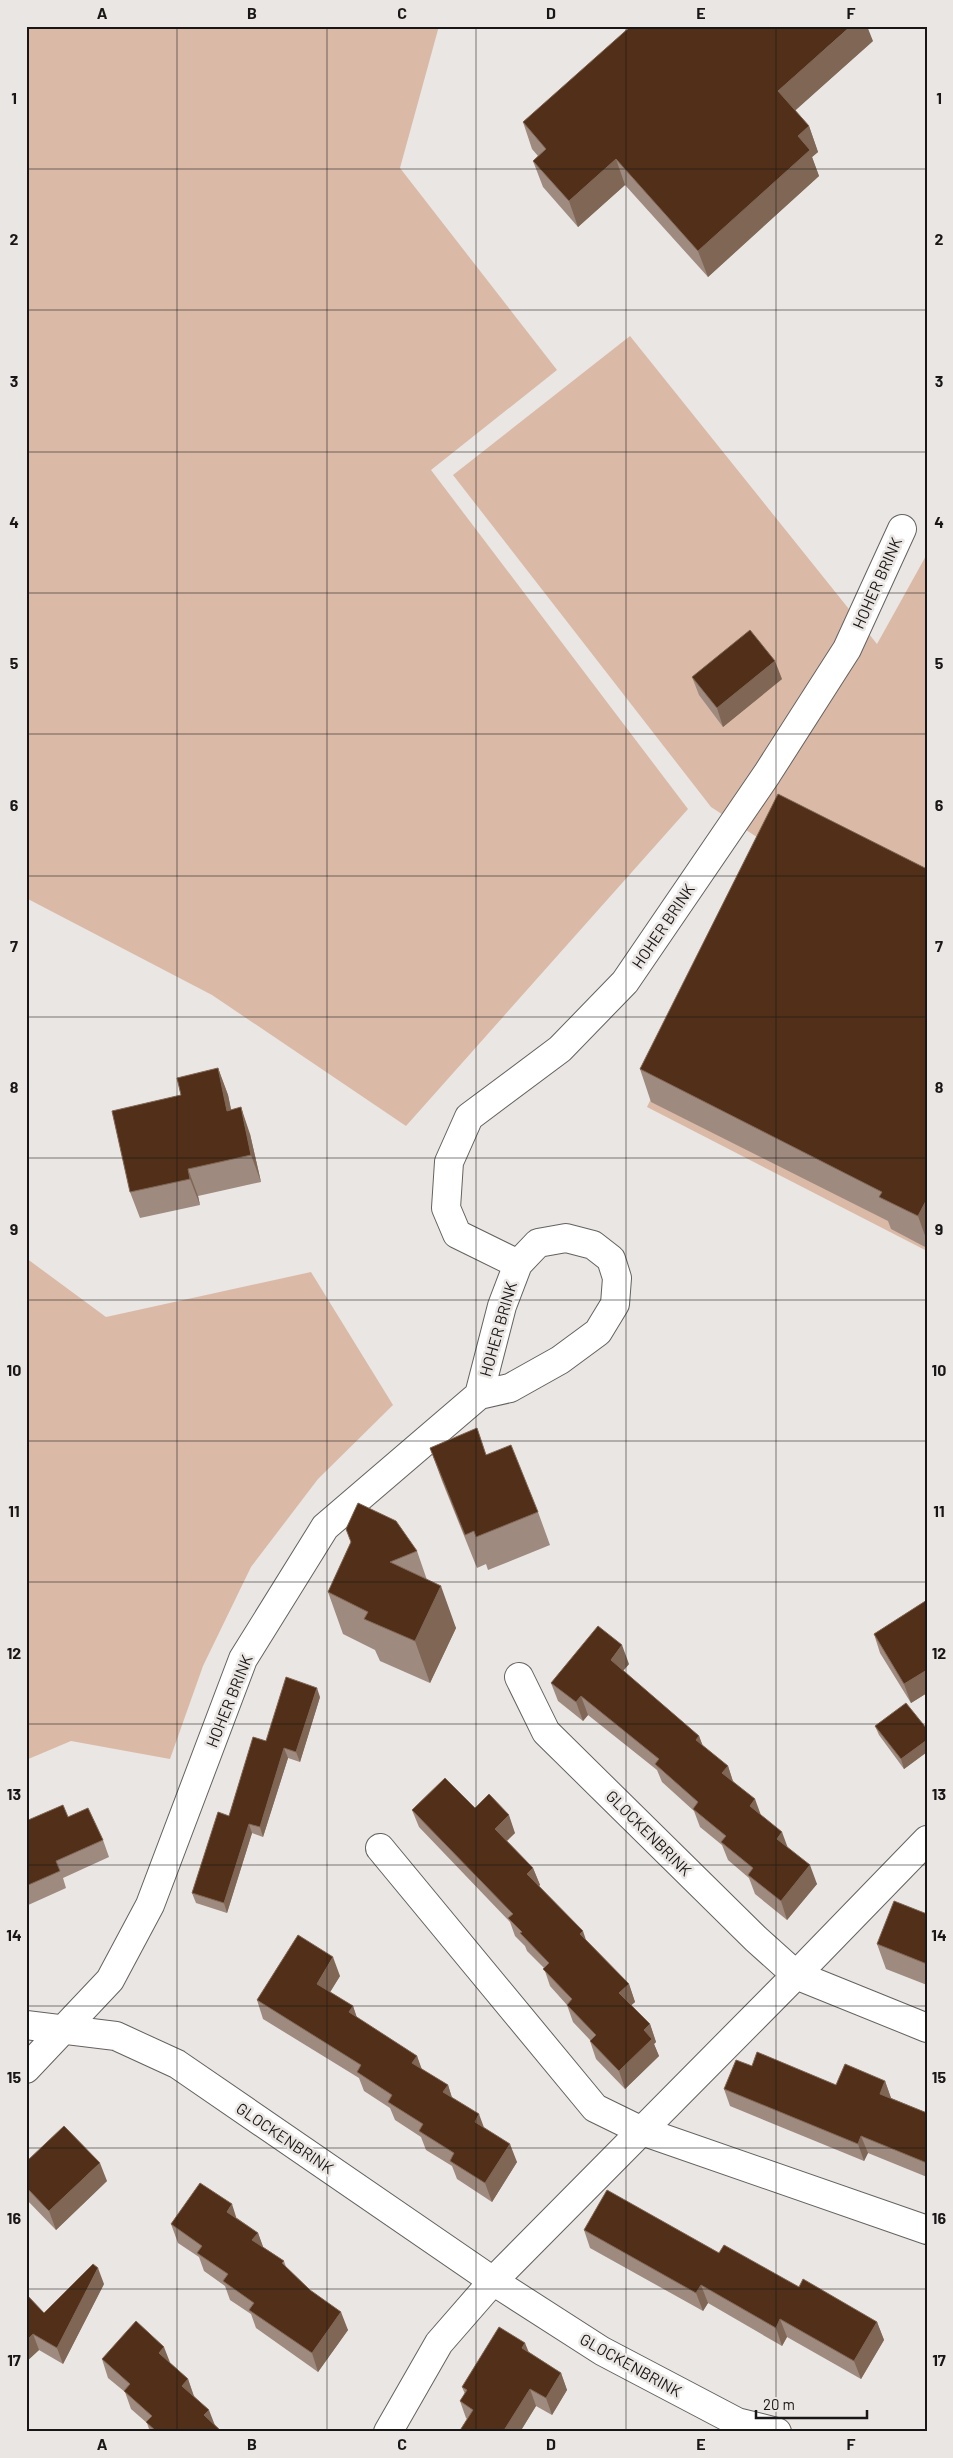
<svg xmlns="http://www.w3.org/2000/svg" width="953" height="2458" font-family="Barlow,sans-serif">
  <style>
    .green { fill: #dabaa7 }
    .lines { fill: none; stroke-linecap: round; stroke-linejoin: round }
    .street-casing { stroke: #64615f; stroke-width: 30 }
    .street { stroke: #fff; stroke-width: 28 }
    .wall { fill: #9e8a7e }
    .shaded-wall { fill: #7f6655 }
    .building { fill: #512f18; stroke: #7f6655 }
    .grid { fill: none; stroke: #181616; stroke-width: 1; stroke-opacity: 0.55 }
    .labels { text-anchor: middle; stroke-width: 5; stroke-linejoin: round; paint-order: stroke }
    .street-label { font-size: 16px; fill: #181616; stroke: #eae6e3 }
    .neatline { fill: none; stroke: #181616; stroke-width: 2 }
    .grid-label { font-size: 16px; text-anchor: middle; font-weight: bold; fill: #181616 }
  </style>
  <rect width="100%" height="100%" fill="#eae6e3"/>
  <path class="green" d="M 26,26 L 439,26 L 400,168 L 557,370 L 431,470 L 688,809 L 406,1126 L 212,995 L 26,898 Z
    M 630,336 L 877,644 L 927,554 L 927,1251 L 647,1107 L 772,847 L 711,807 L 453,475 Z
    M 26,1258 L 106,1317 L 311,1272 L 393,1405 L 318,1479 L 251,1567 L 203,1666 L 170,1759 L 71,1741 L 26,1760 Z"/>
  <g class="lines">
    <defs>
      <path id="street" d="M 518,1264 L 457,1234 L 446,1208 L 449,1162 L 469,1117 L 560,1049 L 625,982 L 767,774 L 847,649 L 902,529
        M 519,1677 L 546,1732 L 756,1939 L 796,1975 L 927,2028
        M 380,1848 L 595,2108 L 642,2131 L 927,2230
        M 26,2025 L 116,2036 L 177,2064 L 493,2281 L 602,2351 L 737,2422 L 777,2432
        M 26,2069 L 110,1980 L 150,1905 L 243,1659 L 325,1527 L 479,1395 L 510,1388 L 560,1360 L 598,1332 L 615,1304 L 617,1278 L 611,1259 L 593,1245 L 566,1238 L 538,1243 L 518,1264 L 502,1306 L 479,1395
        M 388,2432 L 439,2343 L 493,2281 L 796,1975 L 927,1840"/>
    </defs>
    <use href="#street" class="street-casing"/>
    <use href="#street" class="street"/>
  </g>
  <path class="wall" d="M 873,41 L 795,110 L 809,126 L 818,152 L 812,157 L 819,176 L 708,277 L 625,185 L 578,227 L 543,187 L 533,161 L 538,156 L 532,149 L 523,122 Z
    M 692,677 L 782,679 L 723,727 L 699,695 Z
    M 927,869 L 927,1248 L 891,1229 L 888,1221 L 651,1102 L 640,1069 Z
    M 218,1068 L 228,1095 L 231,1110 L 250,1134 L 261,1182 L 198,1196 L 200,1205 L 140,1218 L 130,1192 L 181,1095 Z
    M 430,1448 L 486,1455 L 538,1512 L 550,1545 L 488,1570 L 486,1564 L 477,1568 L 442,1481 Z
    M 351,1542 L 417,1551 L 427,1580 L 456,1628 L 430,1683 L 380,1661 L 375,1650 L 343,1634 L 328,1592 Z
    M 927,1600 L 927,1693 L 911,1703 L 880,1653 L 874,1634 Z
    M 629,1664 L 623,1671 L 699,1736 L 703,1747 L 728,1766 L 733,1781 L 817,1884 L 787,1920 L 755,1894 L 749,1878 L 728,1860 L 722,1845 L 700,1827 L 694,1811 L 662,1782 L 657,1770 L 588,1715 L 583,1721 L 558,1701 L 551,1683 Z
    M 320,1697 L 300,1762 L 288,1758 L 263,1837 L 252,1833 L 227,1913 L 196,1903 L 192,1893 L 266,1741 Z
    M 875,1726 L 927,1729 L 927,1752 L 904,1769 L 879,1735 Z
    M 475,1808 L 515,1833 L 507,1841 L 533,1868 L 540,1885 L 539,1886 L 586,1940 L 629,1984 L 635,2002 L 631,2005 L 650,2024 L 656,2042 L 654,2044 L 659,2056 L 625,2089 L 596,2059 L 590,2041 L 590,2040 L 573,2022 L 567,2005 L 550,1986 L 544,1968 L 527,1951 L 525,1946 L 515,1936 L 510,1922 L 419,1827 L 412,1810 Z
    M 68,1817 L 103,1840 L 109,1857 L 63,1878 L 66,1888 L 26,1906 L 26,1821 Z
    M 927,1914 L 927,1985 L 886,1969 L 877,1944 Z
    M 340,1976 L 330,1992 L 353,2006 L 357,2018 L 417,2056 L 421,2069 L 448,2085 L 452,2098 L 483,2127 L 517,2162 L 492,2202 L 457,2179 L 452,2166 L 426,2150 L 421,2137 L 395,2120 L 390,2108 L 364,2091 L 359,2078 L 263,2019 L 257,2000 Z
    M 752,2066 L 836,2085 L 885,2081 L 891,2098 L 927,2113 L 927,2177 L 868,2153 L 864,2161 L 730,2106 L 724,2089 Z
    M 26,2162 L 107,2181 L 56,2230 L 26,2199 Z
    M 237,2218 L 258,2233 L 263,2247 L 284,2261 L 286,2267 L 348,2330 L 318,2372 L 256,2328 L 251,2314 L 230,2300 L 225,2286 L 204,2271 L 199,2257 L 178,2243 L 171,2224 Z
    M 584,2230 L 719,2253 L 877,2322 L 884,2340 L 861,2379 L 787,2337 L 782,2346 L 708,2303 L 703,2311 L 590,2248 Z
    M 104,2284 L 63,2364 L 39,2350 L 26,2362 L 26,2294 L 44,2313 Z
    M 529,2352 L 561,2373 L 567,2390 L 552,2415 L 536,2406 L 520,2432 L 459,2432 L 467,2419 L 466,2418 L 460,2401 L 465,2394 L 462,2387 Z
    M 102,2359 L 170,2363 L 188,2379 L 194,2396 L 215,2425 L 222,2432 L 150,2432 L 147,2423 L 131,2409 L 125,2392 L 108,2378 Z"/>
  <path class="shaded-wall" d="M 851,26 L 867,26 L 873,41 L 788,117 L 778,91 Z
    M 809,126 L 818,152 L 812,157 L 819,176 L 708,277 L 698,251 L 798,136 Z
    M 616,159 L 625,185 L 578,227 L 569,201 Z
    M 775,661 L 782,679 L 723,727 L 717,708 Z
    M 218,1068 L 228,1095 L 237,1137 L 227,1111 Z
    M 241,1107 L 250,1134 L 261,1182 L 251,1155 Z
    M 188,1169 L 198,1196 L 200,1205 L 190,1179 Z
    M 927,1199 L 927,1241 L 918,1216 Z
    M 441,1586 L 456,1628 L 430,1683 L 415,1641 Z
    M 622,1645 L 629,1664 L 617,1678 L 611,1660 Z
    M 927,1670 L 927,1693 L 911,1703 L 904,1684 Z
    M 317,1688 L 320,1697 L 300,1762 L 296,1752 Z
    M 581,1696 L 588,1715 L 583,1721 L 576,1702 Z
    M 699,1736 L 706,1754 L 696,1740 Z
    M 927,1740 L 927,1752 L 904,1769 L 901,1759 Z
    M 284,1748 L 288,1758 L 263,1837 L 260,1827 Z
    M 728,1766 L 734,1785 L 722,1773 Z
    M 755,1799 L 762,1818 L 750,1806 Z
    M 509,1815 L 515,1833 L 501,1846 L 495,1829 Z
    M 249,1824 L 252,1833 L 227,1913 L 224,1903 Z
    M 782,1832 L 789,1851 L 777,1839 Z
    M 810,1865 L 817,1884 L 787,1920 L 781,1901 Z
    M 533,1868 L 540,1885 L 533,1891 L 527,1874 Z
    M 583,1931 L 589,1949 L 580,1934 Z
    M 333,1957 L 340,1976 L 324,2002 L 317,1984 Z
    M 629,1984 L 635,2002 L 626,2010 L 619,1993 Z
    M 353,2006 L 359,2024 L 349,2012 Z
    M 650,2024 L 656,2042 L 654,2044 L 659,2056 L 625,2089 L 619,2071 L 644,2030 Z
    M 417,2056 L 424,2075 L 412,2063 Z
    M 885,2081 L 891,2098 L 886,2110 L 880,2094 Z
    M 448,2085 L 454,2104 L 443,2092 Z
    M 479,2114 L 486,2133 L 475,2122 Z
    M 861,2136 L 868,2153 L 864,2161 L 858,2144 Z
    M 510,2144 L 517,2162 L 492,2202 L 485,2183 Z
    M 100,2163 L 107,2181 L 56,2230 L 49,2211 Z
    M 232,2204 L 238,2223 L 227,2212 Z
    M 258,2233 L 265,2252 L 252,2240 Z
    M 98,2268 L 104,2284 L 63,2364 L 57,2348 Z
    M 701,2285 L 708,2303 L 703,2311 L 696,2293 Z
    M 341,2312 L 348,2330 L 318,2372 L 312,2353 Z
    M 780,2319 L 787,2337 L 782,2346 L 776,2328 Z
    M 877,2322 L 884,2340 L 861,2379 L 854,2361 Z
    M 33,2334 L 39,2350 L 26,2362 L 26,2341 Z
    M 525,2343 L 532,2360 L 522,2348 Z
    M 164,2347 L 171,2365 L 159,2353 Z
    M 561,2373 L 567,2390 L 552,2415 L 546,2398 Z
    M 188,2379 L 194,2397 L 182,2386 Z
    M 530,2389 L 536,2406 L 520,2432 L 503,2432 Z
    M 209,2410 L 216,2428 L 204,2415 Z"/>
  <path class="building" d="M 631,26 L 851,26 L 778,91 L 809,126 L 798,136 L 810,150 L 698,251 L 616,159 L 569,201 L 533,161 L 546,149 L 523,122 Z
    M 750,630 L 775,661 L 717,708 L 692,677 Z
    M 778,794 L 927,869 L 927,1199 L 918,1216 L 879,1197 L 882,1192 L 640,1069 Z
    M 218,1068 L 227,1111 L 241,1107 L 251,1155 L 188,1169 L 190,1179 L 130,1192 L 112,1111 L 181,1095 L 177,1078 Z
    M 477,1428 L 486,1455 L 511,1445 L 538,1512 L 476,1537 L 474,1531 L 465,1535 L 430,1448 Z
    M 358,1503 L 396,1521 L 417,1551 L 390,1562 L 441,1586 L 415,1641 L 364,1619 L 368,1612 L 328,1592 L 351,1542 L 346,1529 Z
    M 927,1600 L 927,1670 L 904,1684 L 874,1634 Z
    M 598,1626 L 622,1645 L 611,1660 L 699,1736 L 696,1740 L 728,1766 L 722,1773 L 755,1799 L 750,1806 L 782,1832 L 777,1839 L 810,1865 L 781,1901 L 748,1875 L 753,1868 L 721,1842 L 726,1836 L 693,1809 L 698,1802 L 655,1764 L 659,1759 L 581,1696 L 576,1702 L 551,1683 Z
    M 286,1677 L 317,1688 L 296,1752 L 284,1748 L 260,1827 L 249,1824 L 224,1903 L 192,1893 L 218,1812 L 229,1816 L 253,1737 L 266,1741 Z
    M 906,1703 L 927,1729 L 927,1740 L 901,1759 L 875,1726 Z
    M 445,1778 L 475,1808 L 489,1794 L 509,1815 L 495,1829 L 533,1868 L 527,1874 L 583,1931 L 580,1934 L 629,1984 L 619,1993 L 650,2024 L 644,2030 L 652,2039 L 619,2071 L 590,2041 L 596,2035 L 567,2005 L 572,1999 L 543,1969 L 549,1963 L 520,1933 L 522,1932 L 508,1918 L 513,1914 L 412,1810 Z
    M 63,1805 L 68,1817 L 88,1808 L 103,1840 L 56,1861 L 60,1871 L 26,1886 L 26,1821 Z
    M 894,1901 L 927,1914 L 927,1964 L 877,1944 Z
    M 298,1935 L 333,1957 L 317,1984 L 353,2006 L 349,2012 L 417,2056 L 412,2063 L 448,2085 L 443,2092 L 479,2114 L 475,2122 L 510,2144 L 485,2183 L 450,2161 L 454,2153 L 419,2131 L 423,2124 L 388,2102 L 392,2095 L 357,2072 L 361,2065 L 257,2000 Z
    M 757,2052 L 836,2085 L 845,2064 L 885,2081 L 880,2094 L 927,2113 L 927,2163 L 861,2136 L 858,2144 L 724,2089 L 736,2060 L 752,2066 Z
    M 64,2126 L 100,2163 L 49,2211 L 26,2187 L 26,2162 Z
    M 200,2183 L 232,2204 L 227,2212 L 258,2233 L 252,2240 L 284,2261 L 282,2263 L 310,2290 L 341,2312 L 312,2353 L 249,2310 L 254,2303 L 223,2281 L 228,2274 L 197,2253 L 202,2246 L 171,2224 Z
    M 607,2190 L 719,2253 L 724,2245 L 799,2287 L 803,2279 L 877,2322 L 854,2361 L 780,2319 L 776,2328 L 701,2285 L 696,2293 L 584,2230 Z
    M 93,2264 L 98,2268 L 57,2348 L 33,2334 L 26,2341 L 26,2294 L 44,2313 Z
    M 136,2321 L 164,2347 L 159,2353 L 188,2379 L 182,2386 L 209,2410 L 204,2415 L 222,2432 L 157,2432 L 146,2422 L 152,2416 L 124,2391 L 130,2384 L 102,2359 Z
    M 499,2327 L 525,2343 L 522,2348 L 561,2373 L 546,2398 L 530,2389 L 503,2432 L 459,2432 L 473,2410 L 460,2401 L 467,2390 L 462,2387 Z"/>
  <path class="grid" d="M 177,26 L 177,2432M 327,26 L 327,2432M 476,26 L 476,2432M 626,26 L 626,2432M 776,26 L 776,2432M 26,169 L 927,169M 26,310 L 927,310M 26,452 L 927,452M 26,593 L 927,593M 26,734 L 927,734M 26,876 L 927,876M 26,1017 L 927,1017M 26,1158 L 927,1158M 26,1300 L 927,1300M 26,1441 L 927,1441M 26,1582 L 927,1582M 26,1724 L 927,1724M 26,1865 L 927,1865M 26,2006 L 927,2006M 26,2148 L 927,2148M 26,2289 L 927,2289"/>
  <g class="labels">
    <g class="street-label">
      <text transform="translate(877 583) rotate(-66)" y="6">HOHER BRINK</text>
      <text transform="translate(663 926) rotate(-56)" y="6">HOHER BRINK</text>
      <text transform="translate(498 1329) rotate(-74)" y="6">HOHER BRINK</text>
      <text transform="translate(229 1701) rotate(-68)" y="6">HOHER BRINK</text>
      <text transform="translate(649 1833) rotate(45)" y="6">GLOCKENBRINK</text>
      <text transform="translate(285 2138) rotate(34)" y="6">GLOCKENBRINK</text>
      <text transform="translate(631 2365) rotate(29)" y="6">GLOCKENBRINK</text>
    </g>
  </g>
  <rect width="953" height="2458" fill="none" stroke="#eae6e3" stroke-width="55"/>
  <path d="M756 2410v8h111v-8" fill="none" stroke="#181616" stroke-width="2.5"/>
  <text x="763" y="2410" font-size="15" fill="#181616" stroke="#eae6e3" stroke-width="4" paint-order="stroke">20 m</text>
  <rect x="28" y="28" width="898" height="2402" class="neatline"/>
  <g class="grid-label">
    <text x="102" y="19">A</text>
    <text x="252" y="19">B</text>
    <text x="402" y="19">C</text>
    <text x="551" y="19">D</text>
    <text x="701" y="19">E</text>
    <text x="851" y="19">F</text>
    <text x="14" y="104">1</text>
    <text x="939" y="104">1</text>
    <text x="14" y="245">2</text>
    <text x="939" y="245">2</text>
    <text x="14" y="387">3</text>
    <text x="939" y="387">3</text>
    <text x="14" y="528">4</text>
    <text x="939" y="528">4</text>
    <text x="14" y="669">5</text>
    <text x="939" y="669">5</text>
    <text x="14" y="811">6</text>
    <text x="939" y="811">6</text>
    <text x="14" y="952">7</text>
    <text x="939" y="952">7</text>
    <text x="14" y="1093">8</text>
    <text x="939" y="1093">8</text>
    <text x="14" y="1235">9</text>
    <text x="939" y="1235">9</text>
    <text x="14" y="1376">10</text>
    <text x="939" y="1376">10</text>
    <text x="14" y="1517">11</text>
    <text x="939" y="1517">11</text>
    <text x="14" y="1659">12</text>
    <text x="939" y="1659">12</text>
    <text x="14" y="1800">13</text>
    <text x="939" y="1800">13</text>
    <text x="14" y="1941">14</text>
    <text x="939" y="1941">14</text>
    <text x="14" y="2083">15</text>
    <text x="939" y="2083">15</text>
    <text x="14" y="2224">16</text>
    <text x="939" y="2224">16</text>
    <text x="14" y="2366">17</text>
    <text x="939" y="2366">17</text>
    <text x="102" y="2450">A</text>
    <text x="252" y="2450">B</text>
    <text x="402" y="2450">C</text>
    <text x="551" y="2450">D</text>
    <text x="701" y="2450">E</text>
    <text x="851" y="2450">F</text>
  </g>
</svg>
